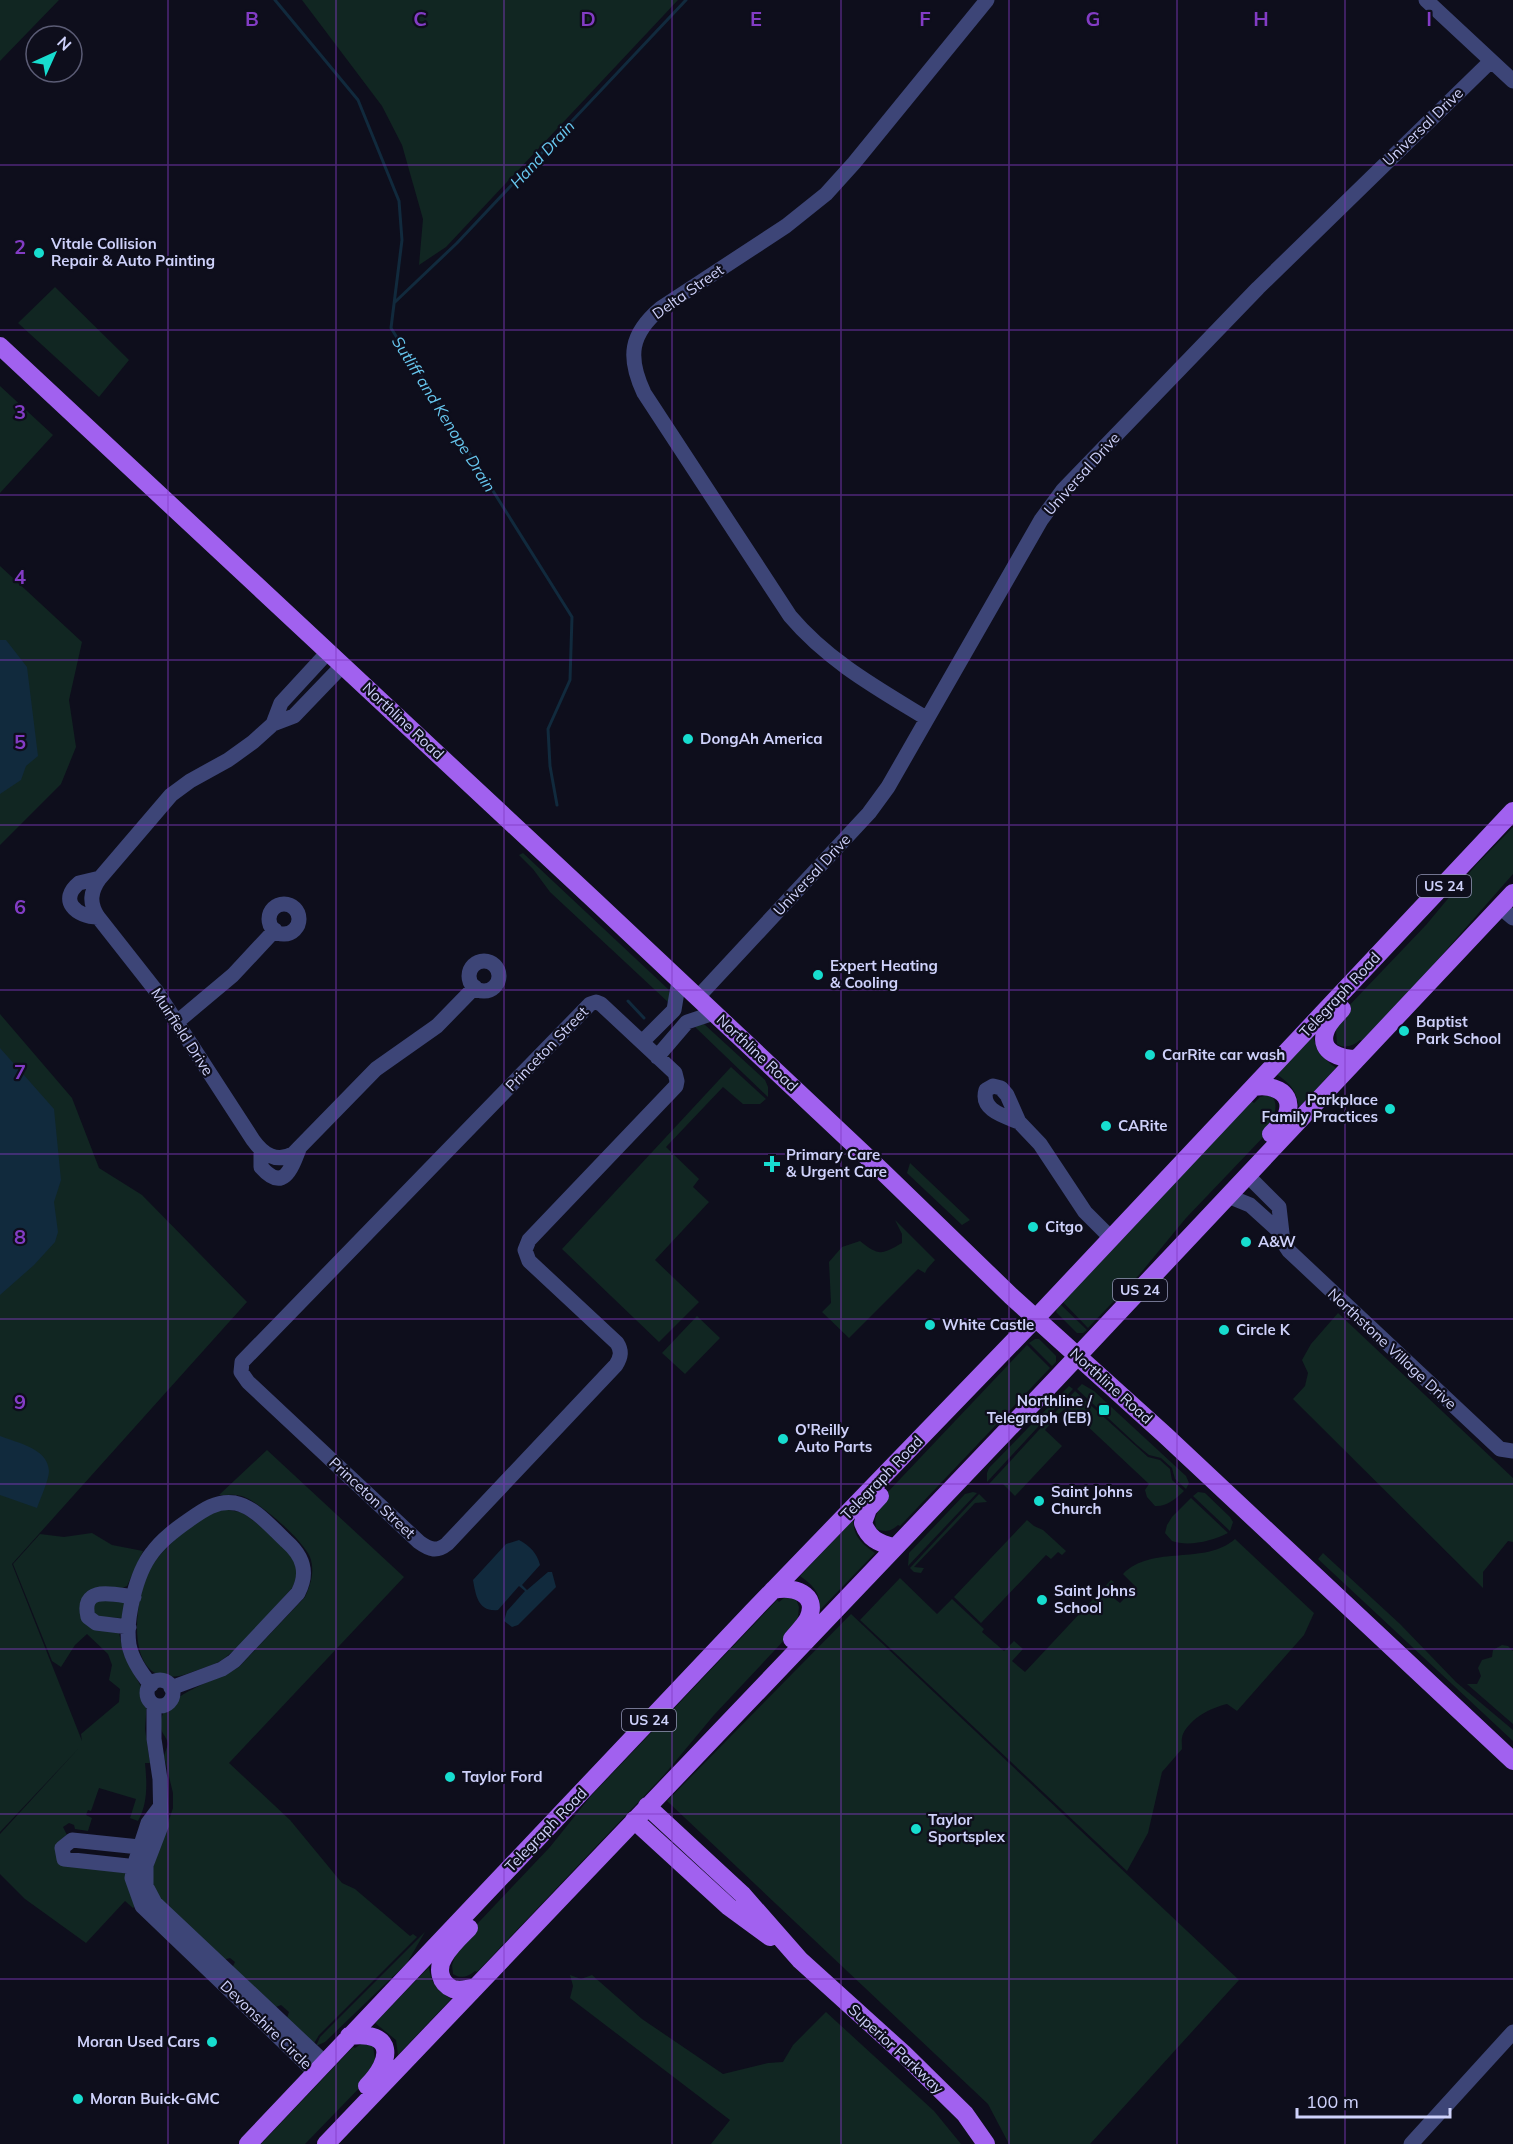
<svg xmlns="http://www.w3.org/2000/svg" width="1513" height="2144" font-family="Mulish,sans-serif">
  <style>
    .green { fill: #112622 }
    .water { fill: #112a3d }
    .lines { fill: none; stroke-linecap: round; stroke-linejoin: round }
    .stream { stroke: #112a3d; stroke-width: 3 }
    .minor { stroke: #3d4577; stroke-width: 15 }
    .major { stroke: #a161ef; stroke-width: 18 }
    .grid { fill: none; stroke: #833cc5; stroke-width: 1.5; stroke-opacity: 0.55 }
    .poi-dot { fill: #17ddcf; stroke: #0e0e1c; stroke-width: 2 }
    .labels { text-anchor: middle; stroke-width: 4.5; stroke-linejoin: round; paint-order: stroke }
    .shield { fill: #0e0e1c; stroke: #9496b7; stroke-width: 1.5 }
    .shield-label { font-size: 14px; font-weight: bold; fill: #ced1fa }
    .street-label { font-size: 15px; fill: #ced1fa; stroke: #0e0e1c }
    .poi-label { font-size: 15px; font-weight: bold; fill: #ced1fa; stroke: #0e0e1c; text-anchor: start }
    .water-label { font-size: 16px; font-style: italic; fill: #67c7ef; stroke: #0e0e1c }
    .grid-label { font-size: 20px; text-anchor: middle; font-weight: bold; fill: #833cc5; stroke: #0e0e1c; stroke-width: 4.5; stroke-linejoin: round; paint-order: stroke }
  </style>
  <rect width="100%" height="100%" fill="#0e0e1c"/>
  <path class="green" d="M 0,0 L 59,0 L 0,61 Z
    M 302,0 L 678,0 L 446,247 L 419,265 L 423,219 L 402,145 L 382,106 Z
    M 55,287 L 129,360 L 99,397 L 18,323 Z
    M 0,386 L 53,435 L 0,493 Z
    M 0,566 L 82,642 L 69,700 L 76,747 L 61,784 L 0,845 Z
    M 1513,827 L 1513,874 L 1434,964 L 1362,1041 L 1360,1040 C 1353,1046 1345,1049 1337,1044 L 1336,1030 L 1342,1013 L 1426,925 L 1476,865 Z
    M 523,853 L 668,989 L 672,999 L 669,1003 L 550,892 L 533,869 L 519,855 Z
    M 0,1014 L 72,1098 L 99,1168 L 142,1195 L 247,1302 L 12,1564 L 82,1741 L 81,1734 L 119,1702 L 120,1689 L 109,1680 L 112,1665 L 108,1654 L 87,1634 L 75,1645 L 61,1667 L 52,1661 L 13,1564 L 40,1534 L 64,1537 L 92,1533 L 112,1545 L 143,1551 L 127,1586 L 81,1606 L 119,1633 L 124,1655 L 145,1694 L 147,1701 L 145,1729 L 150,1763 L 145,1763 C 147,1783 148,1803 138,1821 L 130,1818 L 136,1799 L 99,1788 L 91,1811 L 88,1810 L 86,1815 L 92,1818 L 88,1831 L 75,1829 L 74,1825 L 69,1823 L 63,1827 L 67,1835 L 58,1849 L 127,1874 L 138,1903 L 133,1908 L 125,1901 L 86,1943 L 25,1899 L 0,1874 L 0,1834 L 79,1748 L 0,1832 Z
    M 704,1024 L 765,1080 L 768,1087 L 768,1097 L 694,1026 Z
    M 1313,1036 C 1317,1052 1323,1058 1336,1068 L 1299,1107 C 1296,1090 1291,1084 1276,1074 Z
    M 731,1067 L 766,1099 L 760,1104 L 743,1104 L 723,1087 L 666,1147 L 699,1179 L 693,1187 L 709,1202 L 655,1260 L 699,1302 L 659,1342 L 562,1249 Z
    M 1268,1095 L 1273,1097 C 1279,1108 1273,1118 1268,1128 L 1270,1130 L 1186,1218 L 1139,1275 L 1088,1328 L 1061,1300 L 1251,1101 L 1254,1103 L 1260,1097 Z
    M 910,1163 L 970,1220 L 962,1225 L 907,1173 Z
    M 895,1220 L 935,1260 L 927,1269 L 925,1273 L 918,1269 L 849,1338 L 822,1312 L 831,1303 L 829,1262 L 842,1247 L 860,1241 C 879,1256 881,1255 902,1243 L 902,1234 Z
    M 1059,1303 L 1087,1330 L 1083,1333 L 1077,1333 L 1056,1312 Z
    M 1338,1313 L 1513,1478 L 1513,1542 L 1508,1541 L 1483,1572 L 1483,1588 L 1293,1399 L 1305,1386 L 1308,1373 L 1302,1360 L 1311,1344 Z
    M 697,1316 L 720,1338 L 685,1374 L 662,1353 Z
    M 1035,1339 L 1039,1339 L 1056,1356 L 1056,1362 L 1052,1366 L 1029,1343 Z
    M 1027,1345 L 1050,1368 L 900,1526 L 898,1525 C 890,1532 886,1532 876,1529 L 875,1519 L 884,1496 Z
    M 1082,1384 L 1094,1391 L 1186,1476 L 1189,1483 L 1186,1489 L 1175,1479 L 1172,1468 L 1161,1458 L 1149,1455 L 1137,1445 L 1077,1389 Z
    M 1069,1386 L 1073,1389 L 987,1482 L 987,1473 L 989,1468 Z
    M 1075,1391 L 1148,1457 L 1160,1460 L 1170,1469 L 1172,1480 L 1184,1491 C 1176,1499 1166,1507 1155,1506 L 1147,1497 L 1145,1490 L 1149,1484 L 1067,1407 L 1059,1414 L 1057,1413 L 1051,1419 L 1053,1421 L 1045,1430 L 1062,1446 L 1015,1496 L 1003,1484 L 989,1484 Z
    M 267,1450 L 404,1577 L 229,1763 L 290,1820 L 342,1883 L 355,1889 L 410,1936 L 413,1934 L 417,1937 L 319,2035 L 313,2045 L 287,2018 L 289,2012 L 281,2005 L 276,2007 L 232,1968 L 235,1962 L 230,1958 L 223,1960 L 159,1903 L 149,1877 L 173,1808 L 173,1793 L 164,1756 L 168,1744 C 167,1737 161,1733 161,1727 C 157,1695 218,1681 239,1667 L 305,1597 C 311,1584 315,1571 310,1557 C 302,1539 260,1502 242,1496 C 234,1494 226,1495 219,1495 Z
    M 973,1492 L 977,1493 L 908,1566 L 909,1553 L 965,1494 Z
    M 1198,1492 L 1205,1493 L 1230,1517 L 1233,1522 L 1230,1531 L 1193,1496 Z
    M 979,1494 L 987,1502 L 975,1503 L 914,1567 L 924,1568 L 921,1573 L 914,1572 L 910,1568 Z
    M 1191,1498 L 1228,1533 C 1213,1541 1188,1547 1172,1541 L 1165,1533 L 1167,1525 L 1172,1517 Z
    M 228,1510 C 233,1511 238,1511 242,1513 C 254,1519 289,1549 294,1561 C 299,1570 297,1579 292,1588 C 271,1611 250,1638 226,1657 C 216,1665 203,1668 192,1672 C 124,1699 131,1606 150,1569 C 159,1552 197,1517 214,1512 C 219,1510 224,1510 228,1510 Z
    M 853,1520 C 854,1537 861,1543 875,1553 L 819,1611 C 822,1594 813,1585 800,1576 Z
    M 1027,1520 L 1034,1526 L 1043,1530 L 1066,1551 L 1062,1555 L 1058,1552 L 1051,1559 L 1046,1555 L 981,1623 L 954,1597 Z
    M 1235,1539 L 1314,1613 L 1304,1635 L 1237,1711 L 1227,1704 C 1210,1708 1191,1718 1183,1734 C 1181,1738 1182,1745 1182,1749 L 1162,1772 L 1148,1833 L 1127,1871 L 860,1620 L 900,1578 L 937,1614 L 952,1599 L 984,1629 L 982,1632 L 1004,1651 L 1014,1641 L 1023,1649 L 1012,1661 L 1025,1672 L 1111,1580 L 1114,1582 L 1110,1587 L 1111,1596 L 1120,1603 L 1136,1587 L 1123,1574 C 1153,1544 1204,1566 1235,1539 Z
    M 1323,1553 L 1400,1624 L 1456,1682 L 1513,1730 L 1513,1741 L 1318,1559 Z
    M 791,1597 L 796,1599 L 799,1607 L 798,1617 L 789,1635 L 714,1715 L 664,1775 L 477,1972 L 475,1971 C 468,1977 461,1979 453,1974 L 452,1965 L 460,1942 L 550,1847 L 590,1797 L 777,1600 L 779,1602 L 784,1598 Z
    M 98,1600 L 123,1602 L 125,1604 L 122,1618 L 98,1617 L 93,1611 L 94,1602 Z
    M 851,1614 L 1239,1980 L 1090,2144 L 1009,2144 L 988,2104 L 667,1801 Z
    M 1502,1645 L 1508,1646 L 1513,1651 L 1513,1724 L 1467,1684 L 1477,1684 L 1481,1676 L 1478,1668 L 1482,1660 L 1492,1657 L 1493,1650 Z
    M 425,1932 L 407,1963 L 325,2042 L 316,2046 L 320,2037 Z
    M 429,1967 C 431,1984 438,1990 451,1999 L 398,2055 L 396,2040 L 375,2023 Z
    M 570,1975 L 581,1979 L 592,1975 L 642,2019 L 723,2074 L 768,2063 L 783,2062 L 793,2045 L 826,2012 L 934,2111 L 961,2144 L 711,2144 L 730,2120 L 570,1998 L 573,1986 Z
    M 361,2044 L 373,2046 L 375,2059 L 368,2079 L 305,2144 L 261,2144 L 353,2047 L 355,2048 Z"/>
  <path class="water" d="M 0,640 L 6,640 L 27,667 L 38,756 L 26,766 L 21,780 L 0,794 Z
    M 0,1048 L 54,1109 L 61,1180 L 54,1202 L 58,1232 L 55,1242 L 34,1265 L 0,1295 Z
    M 0,1436 C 17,1443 48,1448 49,1471 C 49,1480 40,1499 37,1508 L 0,1495 Z
    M 519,1540 C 530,1546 537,1553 540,1565 L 522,1585 L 527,1590 L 548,1572 L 552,1572 L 556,1587 L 518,1625 L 512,1627 L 504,1621 L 507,1611 L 525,1591 L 519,1586 L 498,1610 C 478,1612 476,1596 473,1580 L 506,1544 Z"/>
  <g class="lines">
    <path class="stream" d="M 275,0 L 358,100 L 399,201 L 402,240 L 391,328 L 572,617 L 570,680 L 548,729 L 550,766 L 557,805
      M 395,302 L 457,243 L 686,0
      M 628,1001 L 644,1018"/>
    <path class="minor" d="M 1426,0 L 1513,81
      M 328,652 L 281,703 L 273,724 L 294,716 L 343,665
      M 926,718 C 877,688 828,661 790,616 L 644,393 C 627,357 630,334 661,308 L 786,226 L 826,194 L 854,163 L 987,0
      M 273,724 L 253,742 L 228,760 L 190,781 L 171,795 L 100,878 C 90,892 89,903 98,917 L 157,992 L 253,1140 C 263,1154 276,1163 293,1154 L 376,1069 L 437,1026 L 475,987
      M269 919a15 15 0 1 1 30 0a15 15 0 1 1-30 0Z
      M 1500,907 L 1513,918
      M 98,917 C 76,917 58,900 79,883 L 100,878
      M469 976a15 15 0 1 1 30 0a15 15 0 1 1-30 0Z
      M 698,997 L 869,813 L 888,787 L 1041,520 L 1063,490 L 1258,288 L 1491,61
      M 596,1002 L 601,1004 L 675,1073 L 677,1081 L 676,1086 L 529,1240 L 525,1250 L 529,1261 L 617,1343 C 622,1351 621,1357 616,1365 L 447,1544 C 437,1552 430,1550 419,1542 L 248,1382 L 241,1372 L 242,1362 L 590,1004 Z
      M 177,1022 L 233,975 L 275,930
      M 642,1042 L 674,1010 L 679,980
      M 657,1057 L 687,1022 L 714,1013
      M 1019,1122 C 1004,1116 980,1110 986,1090 L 993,1086 L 1001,1088 L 1007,1095 L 1019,1122 L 1040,1144 L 1085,1212 L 1111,1238
      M 261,1151 L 261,1167 C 283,1192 291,1170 299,1149
      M 1248,1176 L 1279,1207 L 1283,1242 L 1289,1251 L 1500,1449 L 1513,1451
      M 1228,1196 L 1250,1205 L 1282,1234
      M 129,1627 L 96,1623 L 88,1617 C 80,1584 116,1595 134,1597
      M147 1693a13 13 0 1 1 26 0a13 13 0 1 1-26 0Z
      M 151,1685 C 141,1673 132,1660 129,1645 C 125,1620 136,1573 152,1553 C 162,1539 176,1529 189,1520 C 203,1510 217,1500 235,1503 C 255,1507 271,1527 286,1541 C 303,1556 309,1572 298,1593 L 234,1661 L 222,1669 L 171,1688
      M 154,1705 L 154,1739 L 160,1779 L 161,1826 L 146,1865 L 146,1886 L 155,1903 L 324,2062
      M 160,1807 L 148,1823 L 134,1866 L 132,1878 L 142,1906 L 315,2072
      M 142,1865 L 128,1866 L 64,1859 L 62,1848 L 72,1840 L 149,1848
      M 1411,2144 L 1513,2032"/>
    <path class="major" d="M 0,346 L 594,900 L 882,1171 L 1011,1296 L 1165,1435 L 1513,1761
      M 1342,1009 C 1336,1016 1327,1023 1325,1033 C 1319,1053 1342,1059 1357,1059
      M 1254,1087 C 1270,1084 1292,1091 1288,1110 C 1287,1120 1277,1128 1271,1134
      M 880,1496 L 868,1509 L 863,1523 C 869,1539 878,1543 894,1547
      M 773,1590 C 792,1586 820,1593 808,1619 C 804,1626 797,1633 792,1639
      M 647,1806 L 742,1894 L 800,1960 L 904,2054 L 965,2114 L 986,2144
      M 634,1820 L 729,1907 L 770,1937
      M 469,1928 C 460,1937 450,1946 444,1957 C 437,1968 439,1983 453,1989 C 460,1991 469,1989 476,1987
      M 349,2036 C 395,2030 393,2060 367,2086
      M 248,2144 L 752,1612 L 1036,1318 L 1513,811
      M 326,2144 L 1056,1379 L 1513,893"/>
  </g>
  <path class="grid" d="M 168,0 L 168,2144M 336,0 L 336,2144M 504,0 L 504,2144M 672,0 L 672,2144M 841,0 L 841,2144M 1009,0 L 1009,2144M 1177,0 L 1177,2144M 1345,0 L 1345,2144M 0,165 L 1513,165M 0,330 L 1513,330M 0,495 L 1513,495M 0,660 L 1513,660M 0,825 L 1513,825M 0,990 L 1513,990M 0,1154 L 1513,1154M 0,1319 L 1513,1319M 0,1484 L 1513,1484M 0,1649 L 1513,1649M 0,1814 L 1513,1814M 0,1979 L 1513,1979"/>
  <g class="poi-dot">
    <circle cx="39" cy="253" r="6"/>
    <circle cx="688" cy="739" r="6"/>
    <circle cx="818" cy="975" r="6"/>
    <circle cx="1404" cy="1031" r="6"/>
    <circle cx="1150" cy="1055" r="6"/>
    <circle cx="1390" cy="1109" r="6"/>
    <circle cx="1106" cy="1126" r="6"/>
    <path d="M769 1155h6v6h6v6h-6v6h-6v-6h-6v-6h6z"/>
    <circle cx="1033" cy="1227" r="6"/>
    <circle cx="1246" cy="1242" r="6"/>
    <circle cx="930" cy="1325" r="6"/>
    <circle cx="1224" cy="1330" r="6"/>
    <rect x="1098" y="1404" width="12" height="12" rx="3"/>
    <circle cx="783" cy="1439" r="6"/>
    <circle cx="1039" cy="1501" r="6"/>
    <circle cx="1042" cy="1600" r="6"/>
    <circle cx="450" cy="1777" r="6"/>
    <circle cx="916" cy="1829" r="6"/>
    <circle cx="212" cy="2042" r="6"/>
    <circle cx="78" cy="2099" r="6"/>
  </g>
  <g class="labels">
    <g class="shield">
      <rect x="1417" y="875" width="54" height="22" rx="4.5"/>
      <rect x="1113" y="1279" width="54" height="22" rx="4.5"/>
      <rect x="622" y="1709" width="54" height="22" rx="4.5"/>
    </g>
    <g class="shield-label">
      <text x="1444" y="891">US 24</text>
      <text x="1140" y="1295">US 24</text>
      <text x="649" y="1725">US 24</text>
    </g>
    <g class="street-label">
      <text transform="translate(1423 127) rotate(-44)" y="5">Universal Drive</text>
      <text transform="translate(688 292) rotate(-35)" y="5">Delta Street</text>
      <text transform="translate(1082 474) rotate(-48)" y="5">Universal Drive</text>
      <text transform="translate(403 721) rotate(43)" y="5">Northline Road</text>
      <text transform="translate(812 875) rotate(-47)" y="5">Universal Drive</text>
      <text transform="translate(1340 995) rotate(-47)" y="5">Telegraph Road</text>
      <text transform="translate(182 1032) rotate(57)" y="5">Muirfield Drive</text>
      <text transform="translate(547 1049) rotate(-46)" y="5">Princeton Street</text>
      <text transform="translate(757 1053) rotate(43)" y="5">Northline Road</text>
      <text transform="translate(1392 1349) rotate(43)" y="5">Northstone Village Drive</text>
      <text transform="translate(1111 1386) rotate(42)" y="5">Northline Road</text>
      <text transform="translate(882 1478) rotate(-46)" y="5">Telegraph Road</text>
      <text transform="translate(372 1498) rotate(43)" y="5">Princeton Street</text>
      <text transform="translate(546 1830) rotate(-46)" y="5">Telegraph Road</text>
      <text transform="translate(266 2025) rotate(44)" y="5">Devonshire Circle</text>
      <text transform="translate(896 2049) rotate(43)" y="5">Superior Parkway</text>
    </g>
    <g class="poi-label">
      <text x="51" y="249">Vitale Collision<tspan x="51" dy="17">Repair &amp; Auto Painting</tspan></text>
      <text x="700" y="744">DongAh America</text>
      <text x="830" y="971">Expert Heating<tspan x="830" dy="17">&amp; Cooling</tspan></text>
      <text x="1416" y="1027">Baptist<tspan x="1416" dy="17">Park School</tspan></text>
      <text x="1162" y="1060">CarRite car wash</text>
      <text x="1378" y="1105" text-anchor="end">Parkplace<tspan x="1378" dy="17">Family Practices</tspan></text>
      <text x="1118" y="1131">CARite</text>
      <text x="786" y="1160">Primary Care<tspan x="786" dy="17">&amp; Urgent Care</tspan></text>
      <text x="1045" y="1232">Citgo</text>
      <text x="1258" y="1247">A&amp;W</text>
      <text x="942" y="1330">White Castle</text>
      <text x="1236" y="1335">Circle K</text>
      <text x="1092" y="1406" text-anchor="end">Northline /<tspan x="1092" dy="17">Telegraph (EB)</tspan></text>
      <text x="795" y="1435">O'Reilly<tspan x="795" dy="17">Auto Parts</tspan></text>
      <text x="1051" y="1497">Saint Johns<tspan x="1051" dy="17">Church</tspan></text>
      <text x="1054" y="1596">Saint Johns<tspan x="1054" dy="17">School</tspan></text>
      <text x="462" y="1782">Taylor Ford</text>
      <text x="928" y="1825">Taylor<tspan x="928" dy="17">Sportsplex</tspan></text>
      <text x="200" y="2047" text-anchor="end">Moran Used Cars</text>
      <text x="90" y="2104">Moran Buick-GMC</text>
    </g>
    <g class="water-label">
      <text transform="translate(542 154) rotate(-47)" y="6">Hand Drain</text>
      <text transform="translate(444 414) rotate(58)" y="6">Sutliff and Kenope Drain</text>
    </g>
  </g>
  <g class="grid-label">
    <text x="252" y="26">B</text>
    <text x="420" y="26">C</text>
    <text x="588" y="26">D</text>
    <text x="756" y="26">E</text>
    <text x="925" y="26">F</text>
    <text x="1093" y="26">G</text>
    <text x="1261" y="26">H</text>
    <text x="1429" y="26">I</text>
    <text x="20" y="254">2</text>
    <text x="20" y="419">3</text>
    <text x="20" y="584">4</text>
    <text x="20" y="749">5</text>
    <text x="20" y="914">6</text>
    <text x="20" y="1079">7</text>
    <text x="20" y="1244">8</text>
    <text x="20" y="1409">9</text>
  </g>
  <g transform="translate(54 54) rotate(45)"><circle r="28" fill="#0e0e1c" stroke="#5b5c75" stroke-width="1.5"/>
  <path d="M0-4.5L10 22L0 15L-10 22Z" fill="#17ddcf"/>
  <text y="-9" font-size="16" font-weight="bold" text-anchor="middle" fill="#ced1fa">N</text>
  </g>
  <path d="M1297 2108v9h153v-9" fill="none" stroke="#ced1fa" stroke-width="3"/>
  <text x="1306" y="2108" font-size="18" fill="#ced1fa" stroke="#0e0e1c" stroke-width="4.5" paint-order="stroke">100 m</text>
</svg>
